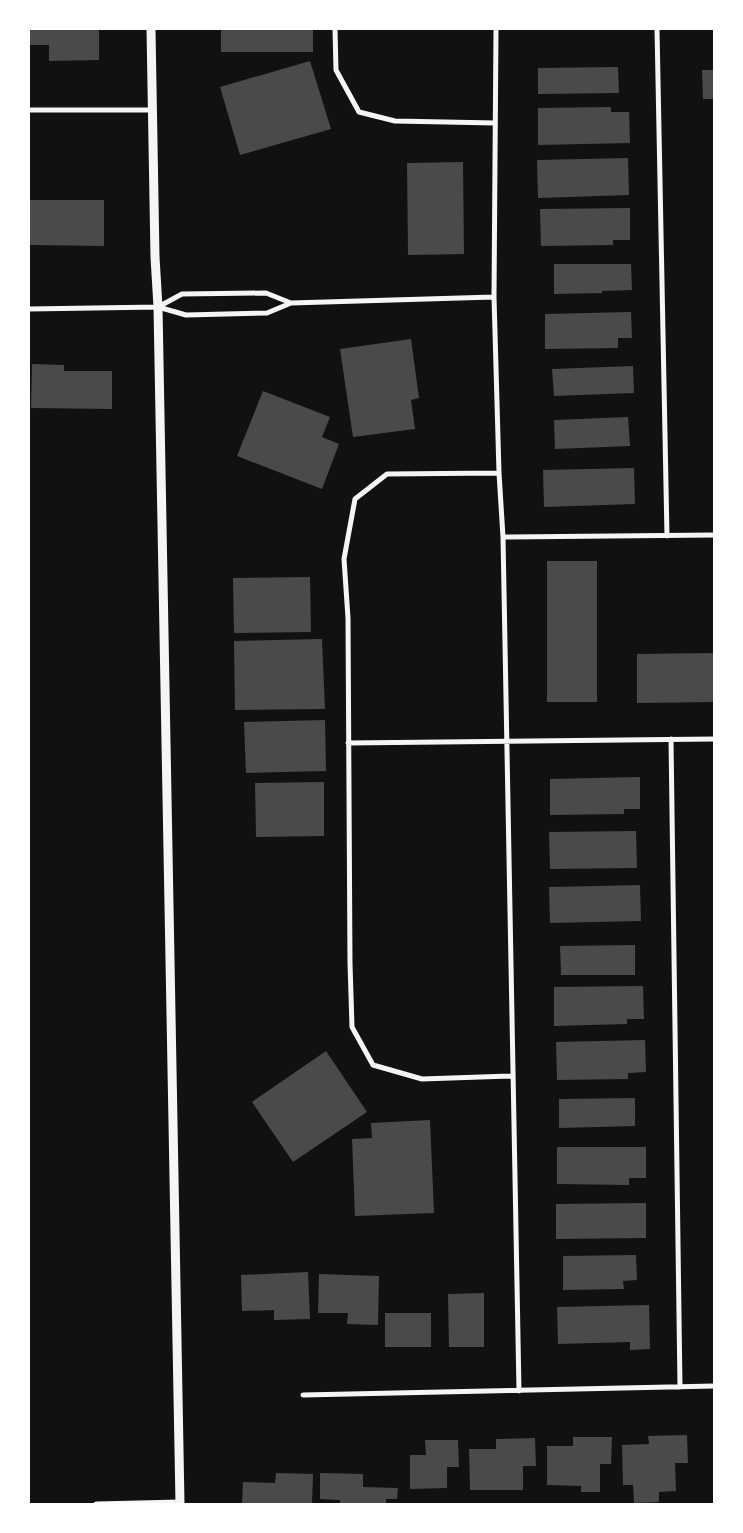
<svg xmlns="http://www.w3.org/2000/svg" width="743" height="1533" font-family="Ubuntu,sans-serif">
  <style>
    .building { fill: #4a4a4a }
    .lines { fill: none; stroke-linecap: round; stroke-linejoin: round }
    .minor { stroke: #f5f5f5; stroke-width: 5 }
    .tertiary { stroke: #f5f5f5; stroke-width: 9 }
  </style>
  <rect width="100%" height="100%" fill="#111"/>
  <path class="building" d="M 29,29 L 99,29 L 99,60 L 49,61 L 49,45 L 29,45 Z
    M 221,29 L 313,29 L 313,52 L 221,52 Z
    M 310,61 L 331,129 L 240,155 L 220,87 Z
    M 618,67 L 619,93 L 538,94 L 538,68 Z
    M 702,70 L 714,70 L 714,99 L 703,99 Z
    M 611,107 L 611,112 L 629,112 L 630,143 L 538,145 L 538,108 Z
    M 628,158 L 629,195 L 538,198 L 537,160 Z
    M 463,162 L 464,254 L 408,255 L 407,163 Z
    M 29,200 L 104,200 L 104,246 L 29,245 Z
    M 630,208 L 630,240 L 613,240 L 613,245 L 541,246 L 540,209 Z
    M 554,264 L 631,264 L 632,290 L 602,291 L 602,293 L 554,294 Z
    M 631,312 L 632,338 L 618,338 L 618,348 L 545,349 L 545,314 Z
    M 411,339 L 419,398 L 411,400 L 415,429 L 353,437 L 340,349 Z
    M 32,364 L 64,365 L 64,371 L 112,371 L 112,409 L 31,408 Z
    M 633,366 L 634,393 L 554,396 L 552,369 Z
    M 263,391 L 330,417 L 322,437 L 339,444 L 322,489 L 237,456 Z
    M 628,417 L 630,446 L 555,449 L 554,420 Z
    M 634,468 L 635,504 L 544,507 L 543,470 Z
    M 547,561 L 597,561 L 597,702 L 547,702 Z
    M 310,577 L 311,632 L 234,633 L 233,578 Z
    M 322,639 L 325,709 L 235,710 L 234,641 Z
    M 714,653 L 714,702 L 637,703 L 637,654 Z
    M 325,720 L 326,771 L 246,773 L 244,722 Z
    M 640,777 L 640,809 L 624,809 L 624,814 L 550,815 L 550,779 Z
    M 324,782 L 324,836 L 256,837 L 255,783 Z
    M 636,831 L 637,868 L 550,869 L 549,832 Z
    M 640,885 L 641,921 L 550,923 L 549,887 Z
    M 635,945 L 635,975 L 561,975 L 560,946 Z
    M 643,986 L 644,1019 L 627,1019 L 627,1024 L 554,1026 L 554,987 Z
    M 645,1040 L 646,1072 L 628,1073 L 628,1079 L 557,1080 L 556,1042 Z
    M 326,1051 L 367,1112 L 293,1162 L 252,1102 Z
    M 635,1098 L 635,1126 L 559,1128 L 559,1099 Z
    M 430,1120 L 434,1213 L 355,1216 L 352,1139 L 372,1138 L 371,1123 Z
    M 557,1147 L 646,1147 L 646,1178 L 629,1178 L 629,1185 L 557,1184 Z
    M 646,1203 L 646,1238 L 556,1239 L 556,1204 Z
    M 636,1255 L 637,1280 L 623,1281 L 624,1289 L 563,1290 L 563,1256 Z
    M 308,1272 L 310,1319 L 274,1320 L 274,1310 L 242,1311 L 241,1275 Z
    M 319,1274 L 379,1276 L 378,1325 L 347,1324 L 348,1313 L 318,1313 Z
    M 484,1293 L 484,1347 L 449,1347 L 448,1294 Z
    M 649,1305 L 650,1349 L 630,1350 L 630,1342 L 558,1344 L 557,1307 Z
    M 385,1313 L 431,1313 L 431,1347 L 385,1347 Z
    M 687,1435 L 688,1463 L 675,1463 L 676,1491 L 659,1492 L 659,1502 L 634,1503 L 633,1485 L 623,1485 L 622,1445 L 649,1444 L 648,1436 Z
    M 573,1437 L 612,1437 L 611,1464 L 600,1464 L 600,1492 L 581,1492 L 581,1486 L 547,1485 L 547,1446 L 573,1446 Z
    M 535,1438 L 536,1466 L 523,1466 L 523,1490 L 470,1490 L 469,1449 L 496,1449 L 496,1439 Z
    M 425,1440 L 458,1440 L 459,1467 L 447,1467 L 447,1488 L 410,1489 L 410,1455 L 426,1455 Z
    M 276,1473 L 313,1474 L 312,1504 L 242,1504 L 243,1482 L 275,1483 Z
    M 320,1473 L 363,1474 L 363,1487 L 398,1488 L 397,1499 L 386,1499 L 386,1504 L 340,1504 L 340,1500 L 320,1499 Z"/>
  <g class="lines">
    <path class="minor" d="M 335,29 L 336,70 L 359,112 L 395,121 L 495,123
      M 496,29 L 494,297 L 499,473 L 503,537 L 519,1391
      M 657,29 L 667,536
      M 29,110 L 153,110
      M 158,307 L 182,294 L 266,293 L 291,303
      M 29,309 L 158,307 L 186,315 L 267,313 L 291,303 L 494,297
      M 499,473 L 387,474 L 355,499 L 344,559 L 348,618 L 350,963 L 352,1027 L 373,1065 L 422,1079 L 513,1076
      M 503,537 L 714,535
      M 671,739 L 680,1387
      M 348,743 L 714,739
      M 303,1395 L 714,1386
      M 96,1504 L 180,1502"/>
    <path class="tertiary" d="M 151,29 L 155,257 L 158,307 L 180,1504"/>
  </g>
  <rect width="743" height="1533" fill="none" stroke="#ffffff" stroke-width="60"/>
</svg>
